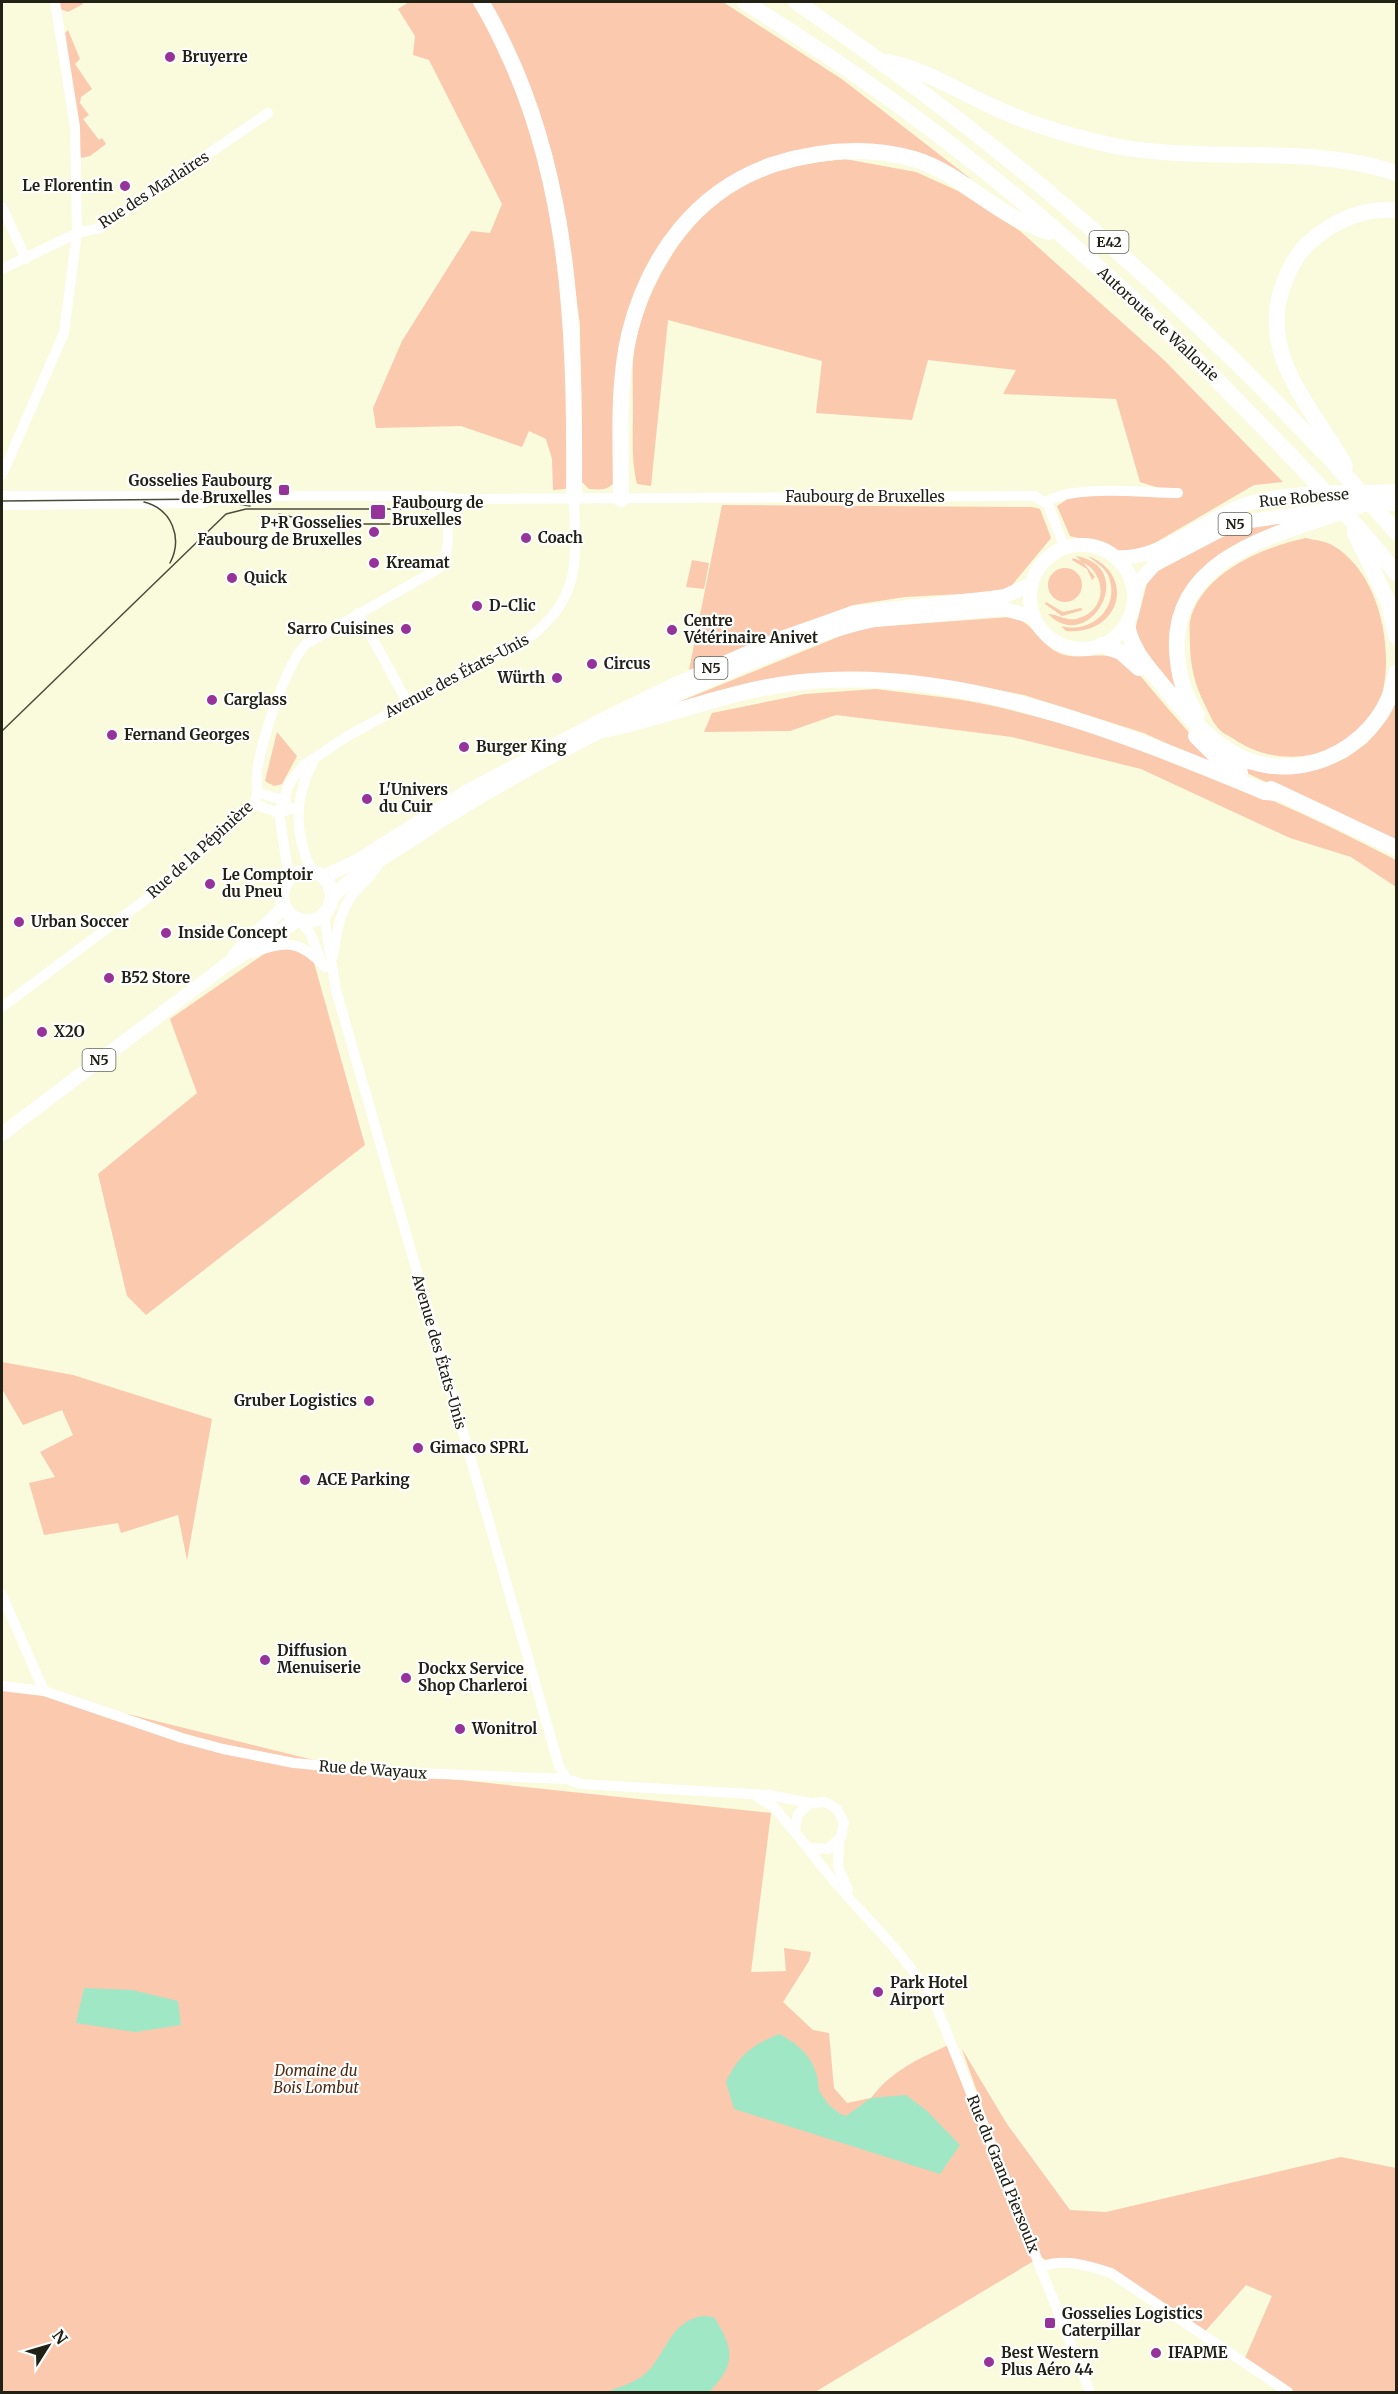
<svg xmlns="http://www.w3.org/2000/svg" width="1398" height="2394" font-family="Merriweather,serif">
  <style>
    .green { fill: #fac9ae }
    .water { fill: #a0e7c6 }
    .lines { fill: none; stroke-linecap: round; stroke-linejoin: round }
    .minor { stroke: #fff; stroke-width: 10 }
    .major { stroke: #fff; stroke-width: 14 }
    .highway { stroke: #fff; stroke-width: 16 }
    .tram { stroke: #4b4b3c; stroke-width: 1.5 }
    .poi-dot { fill: #96339a; stroke: #fff; stroke-width: 2 }
    .labels { text-anchor: middle; stroke-width: 4.5; stroke-linejoin: round; paint-order: stroke }
    .shield { fill: #fff; stroke: #64645c; stroke-width: 1.5 }
    .shield-label { font-size: 14px; font-weight: bold; fill: #212116 }
    .poi-label { font-size: 15px; font-weight: bold; fill: #212116; stroke: #fff; text-anchor: start }
    .street-label { font-size: 15px; fill: #212116; stroke: #fff }
    .park-label { font-size: 15px; font-style: italic; fill: #512910; stroke: #fff }
  </style>
  <rect width="100%" height="100%" fill="#fafadc"/>
  <path class="green" d="M 57,2 L 82,2 L 83,4 L 68,12 L 60,9 Z
    M 409,2 L 479,2 L 534,120 L 563,243 L 574,488 L 553,490 L 552,459 L 546,439 L 529,431 L 522,447 L 461,426 L 376,428 L 373,408 L 402,341 L 471,231 L 490,233 L 502,204 L 429,60 L 413,55 L 415,36 L 398,9 Z
    M 487,2 L 723,2 L 843,80 L 971,179 L 923,157 L 810,148 L 767,158 L 721,182 L 689,208 L 660,244 L 637,287 L 617,478 C 610,490 603,490 589,489 L 582,482 L 580,325 L 566,218 Z
    M 68,30 L 80,59 L 75,64 L 92,89 L 81,97 L 80,103 L 89,115 L 83,119 L 99,140 L 102,138 L 106,144 L 90,156 L 81,158 L 65,33 Z
    M 845,159 L 916,172 L 958,191 L 1020,231 L 1164,360 L 1283,482 L 1254,485 L 1129,558 L 1106,545 L 1070,536 L 1057,506 L 1078,492 L 1175,493 L 1140,482 L 1116,399 L 1003,394 L 1016,370 L 928,360 L 912,420 L 816,413 L 822,361 L 668,320 L 651,486 L 637,484 C 631,459 633,436 633,411 C 633,394 632,377 633,361 C 638,297 687,214 744,184 C 776,167 810,163 845,159 Z
    M 722,505 L 1032,507 L 1040,509 L 1051,538 L 1012,585 L 998,592 L 905,597 L 853,605 L 689,670 Z
    M 1237,523 L 1283,524 L 1223,561 L 1179,623 L 1190,718 L 1132,642 L 1148,579 L 1190,546 Z
    M 1306,538 C 1314,540 1325,541 1332,545 C 1382,573 1398,660 1377,710 C 1346,759 1280,771 1234,739 C 1229,736 1222,733 1219,729 C 1213,723 1209,713 1205,705 C 1195,686 1190,665 1190,644 C 1190,637 1189,628 1190,621 C 1201,573 1263,547 1306,538 Z
    M 1076,556 C 1140,567 1089,656 1048,614 C 1057,614 1066,621 1076,619 C 1107,612 1108,576 1083,562 L 1095,577 L 1092,580 L 1087,569 L 1072,560 L 1073,558 L 1081,561 Z
    M 1088,556 C 1137,575 1120,636 1066,631 L 1061,626 C 1091,635 1122,607 1108,575 C 1104,567 1094,561 1088,556 Z
    M 692,560 L 709,563 L 704,589 L 686,587 Z
    M1048 585a17 17 0 1 1 34 0a17 17 0 1 1-34 0Z
    M 1046,602 L 1063,612 L 1081,608 L 1083,610 L 1062,616 L 1045,604 Z
    M 1010,617 C 1032,620 1039,643 1057,652 C 1077,663 1104,648 1124,662 C 1138,670 1148,686 1159,698 C 1182,725 1205,752 1233,774 L 1144,733 L 1024,695 L 940,679 L 845,675 L 676,703 L 860,628 Z
    M 876,689 C 913,694 952,697 989,705 C 1131,737 1267,793 1396,860 L 1396,887 L 1351,857 L 1290,838 L 1141,769 L 1012,737 L 836,715 L 790,731 L 704,732 L 712,713 L 805,694 Z
    M 1396,701 L 1396,843 L 1249,774 L 1222,754 L 1323,767 L 1346,758 L 1367,743 L 1383,724 Z
    M 277,732 L 297,756 L 282,784 L 274,786 L 265,781 Z
    M 277,945 L 311,952 L 365,1145 L 146,1315 L 127,1296 L 98,1174 L 197,1093 L 170,1019 Z
    M 2,1362 L 73,1375 L 212,1419 L 187,1560 L 178,1515 L 121,1533 L 118,1523 L 44,1535 L 29,1483 L 55,1477 L 40,1452 L 73,1435 L 62,1410 L 23,1425 L 2,1389 Z
    M 2,1688 L 55,1696 L 346,1768 L 771,1813 L 751,1972 L 786,1971 L 784,1948 L 811,1952 L 809,1961 L 783,2002 L 813,2030 L 829,2033 L 834,2088 L 847,2103 L 871,2098 C 892,2070 920,2058 951,2044 L 1025,2228 L 962,2049 L 1007,2124 L 1070,2210 L 1106,2212 L 1341,2157 L 1396,2168 L 1396,2392 L 1291,2392 L 1245,2358 L 1272,2296 L 1246,2285 L 1202,2335 L 1111,2273 L 1051,2263 L 1036,2254 L 1037,2259 L 815,2392 L 2,2392 Z"/>
  <path class="water" d="M 84,1988 L 132,1990 L 178,2001 L 181,2025 L 135,2032 L 76,2023 Z
    M 779,2034 C 803,2046 818,2063 819,2091 L 828,2104 L 840,2114 L 846,2116 L 871,2098 L 906,2095 L 927,2111 L 960,2145 L 940,2174 L 734,2109 L 726,2082 C 738,2056 752,2045 779,2034 Z
    M 702,2316 L 714,2317 C 734,2349 737,2364 709,2392 L 606,2392 C 617,2388 631,2384 641,2377 C 665,2361 667,2322 702,2316 Z"/>
  <g class="lines">
    <path class="minor" d="M 2,207 L 26,259
      M 2,269 L 77,233 L 100,228 L 268,113
      M 2,475 L 64,333 L 77,233 L 75,127 L 55,2
      M 2,496 L 440,496 L 458,499 L 1035,496 L 1048,505 L 1065,548
      M 1046,502 C 1072,484 1144,493 1178,493
      M 2,505 L 203,503 L 215,496
      M 358,613 L 408,703
      M 259,793 L 286,801
      M 254,804 L 279,813 L 297,807
      M 312,871 C 294,835 294,798 313,762
      M 289,878 L 279,813 L 289,784 L 303,766 L 346,737 L 530,637 C 582,597 576,559 574,499
      M 324,916 L 336,990 L 559,1766 L 567,1779
      M 301,921 L 311,935 L 320,958
      M 252,953 C 286,940 300,940 325,967
      M 333,956 C 337,935 338,915 351,897 C 360,884 374,876 381,860
      M 2,1007 L 145,900 L 254,804 C 259,792 256,785 257,773 C 261,741 285,666 306,644 L 438,569 C 454,554 446,518 446,497
      M 2,1595 L 44,1691
      M 2,1686 L 44,1691 L 182,1738 L 223,1749 L 294,1763 L 389,1772 L 567,1779 L 581,1784 L 769,1795 L 810,1803 L 825,1802 L 837,1809 L 844,1823 L 841,1837 L 828,1849 L 808,1848 L 774,1807 L 757,1797
      M 795,1830 L 798,1814 L 810,1803
      M 839,1841 L 838,1867 L 848,1890
      M 808,1848 C 847,1904 904,1947 937,2008 L 1090,2392
      M 1040,2267 C 1065,2258 1087,2265 1111,2273 L 1288,2392"/>
    <path class="major" d="M 1364,505 L 1396,504
      M1030 597a52 52 0 1 1 104 0a52 52 0 1 1-104 0Z
      M 1116,557 C 1160,562 1207,516 1250,503 C 1296,490 1349,493 1396,491
      M 1135,594 L 1139,582 L 1154,565 L 1215,533 L 1237,523 L 1333,509
      M282 896a25 25 0 1 1 50 0a25 25 0 1 1-50 0Z
      M 323,877 L 359,860 L 468,791 L 602,720 L 669,687 L 784,637 L 852,613 L 991,598 L 1005,596 L 1032,584
      M 332,898 C 354,873 386,857 413,839 C 518,770 633,711 750,663 C 791,647 832,628 874,620 L 1004,609 L 1034,617
      M 235,955 C 249,937 269,925 284,906
      M 2,1134 L 230,962 L 298,920"/>
    <path class="highway" d="M 481,2 C 494,22 504,45 514,67 C 573,204 575,352 574,499
      M 745,2 C 785,28 826,54 866,82 C 1009,182 1141,300 1262,426 C 1308,474 1355,521 1396,573
      M 796,2 C 1018,153 1219,329 1396,532
      M 889,62 C 928,71 954,89 989,105 C 1029,124 1072,137 1115,146 C 1208,164 1307,143 1396,173
      M 1345,466 C 1315,410 1257,355 1283,286 C 1289,268 1298,252 1312,240 C 1337,219 1364,208 1396,210
      M 621,499 C 621,445 617,388 629,335 C 648,257 696,190 775,164 C 820,150 868,146 914,159 C 954,171 983,202 1019,220 C 1029,225 1039,228 1049,232
      M 1355,533 L 1389,604 L 1396,636
      M 1127,625 C 1132,651 1148,667 1164,687 C 1187,714 1209,743 1242,758 C 1307,786 1386,742 1396,673
      M 1102,645 L 1121,652 L 1139,668
      M 1197,715 C 1184,696 1178,672 1177,650 C 1172,551 1292,531 1361,505
      M 608,729 C 670,716 729,691 793,683 C 953,663 1120,732 1265,792 L 1279,793
      M 1196,736 L 1213,753 L 1240,773
      M 1271,789 L 1396,848"/>
    <path class="tram" d="M 2,501 L 211,499 L 250,506
      M 144,502 C 172,509 183,538 170,563
      M 279,514 L 322,524 L 438,524
      M 2,731 L 226,514 L 246,509 L 437,509"/>
  </g>
  <g class="poi-dot">
    <circle cx="170" cy="57" r="6"/>
    <circle cx="125" cy="186" r="6"/>
    <rect x="278" y="484" width="12" height="12" rx="3"/>
    <rect x="370" y="504" width="16" height="16" rx="3"/>
    <circle cx="374" cy="532" r="6"/>
    <circle cx="526" cy="538" r="6"/>
    <circle cx="374" cy="563" r="6"/>
    <circle cx="232" cy="578" r="6"/>
    <circle cx="477" cy="606" r="6"/>
    <circle cx="406" cy="629" r="6"/>
    <circle cx="672" cy="630" r="6"/>
    <circle cx="592" cy="664" r="6"/>
    <circle cx="557" cy="678" r="6"/>
    <circle cx="212" cy="700" r="6"/>
    <circle cx="112" cy="735" r="6"/>
    <circle cx="464" cy="747" r="6"/>
    <circle cx="367" cy="799" r="6"/>
    <circle cx="210" cy="884" r="6"/>
    <circle cx="19" cy="922" r="6"/>
    <circle cx="166" cy="933" r="6"/>
    <circle cx="109" cy="978" r="6"/>
    <circle cx="42" cy="1032" r="6"/>
    <circle cx="369" cy="1401" r="6"/>
    <circle cx="418" cy="1448" r="6"/>
    <circle cx="305" cy="1480" r="6"/>
    <circle cx="265" cy="1660" r="6"/>
    <circle cx="406" cy="1678" r="6"/>
    <circle cx="460" cy="1729" r="6"/>
    <circle cx="878" cy="1992" r="6"/>
    <rect x="1044" y="2317" width="12" height="12" rx="3"/>
    <circle cx="1156" cy="2353" r="6"/>
    <circle cx="989" cy="2362" r="6"/>
  </g>
  <g class="labels">
    <g class="shield">
      <rect x="1089.5" y="231" width="39" height="22" rx="4.5"/>
      <rect x="1218.5" y="513" width="33" height="22" rx="4.5"/>
      <rect x="694.5" y="657" width="33" height="22" rx="4.5"/>
      <rect x="82.5" y="1049" width="33" height="22" rx="4.5"/>
    </g>
    <g class="shield-label">
      <text x="1109" y="247">E42</text>
      <text x="1235" y="529">N5</text>
      <text x="711" y="673">N5</text>
      <text x="99" y="1065">N5</text>
    </g>
    <g class="poi-label">
      <text x="182" y="62">Bruyerre</text>
      <text x="113" y="191" text-anchor="end">Le Florentin</text>
      <text x="272" y="486" text-anchor="end">Gosselies Faubourg<tspan x="272" dy="17">de Bruxelles</tspan></text>
      <text x="392" y="508">Faubourg de<tspan x="392" dy="17">Bruxelles</tspan></text>
      <text x="362" y="528" text-anchor="end">P+R Gosselies<tspan x="362" dy="17">Faubourg de Bruxelles</tspan></text>
      <text x="538" y="543">Coach</text>
      <text x="386" y="568">Kreamat</text>
      <text x="244" y="583">Quick</text>
      <text x="489" y="611">D-Clic</text>
      <text x="684" y="626">Centre<tspan x="684" dy="17">Vétérinaire Anivet</tspan></text>
      <text x="394" y="634" text-anchor="end">Sarro Cuisines</text>
      <text x="604" y="669">Circus</text>
      <text x="545" y="683" text-anchor="end">Würth</text>
      <text x="224" y="705">Carglass</text>
      <text x="124" y="740">Fernand Georges</text>
      <text x="476" y="752">Burger King</text>
      <text x="379" y="795">L'Univers<tspan x="379" dy="17">du Cuir</tspan></text>
      <text x="222" y="880">Le Comptoir<tspan x="222" dy="17">du Pneu</tspan></text>
      <text x="31" y="927">Urban Soccer</text>
      <text x="178" y="938">Inside Concept</text>
      <text x="121" y="983">B52 Store</text>
      <text x="54" y="1037">X2O</text>
      <text x="357" y="1406" text-anchor="end">Gruber Logistics</text>
      <text x="430" y="1453">Gimaco SPRL</text>
      <text x="317" y="1485">ACE Parking</text>
      <text x="277" y="1656">Diffusion<tspan x="277" dy="17">Menuiserie</tspan></text>
      <text x="418" y="1674">Dockx Service<tspan x="418" dy="17">Shop Charleroi</tspan></text>
      <text x="472" y="1734">Wonitrol</text>
      <text x="890" y="1988">Park Hotel<tspan x="890" dy="17">Airport</tspan></text>
      <text x="1062" y="2319">Gosselies Logistics<tspan x="1062" dy="17">Caterpillar</tspan></text>
      <text x="1001" y="2358">Best Western<tspan x="1001" dy="17">Plus Aéro 44</tspan></text>
      <text x="1168" y="2358">IFAPME</text>
    </g>
    <g class="street-label">
      <text transform="translate(154 190) rotate(-33)" y="5">Rue des Marlaires</text>
      <text transform="translate(1158 324) rotate(43)" y="5">Autoroute de Wallonie</text>
      <text x="865" y="502">Faubourg de Bruxelles</text>
      <text transform="translate(1304 498) rotate(-5)" y="5">Rue Robesse</text>
      <text transform="translate(457 676) rotate(-28)" y="5">Avenue des États-Unis</text>
      <text transform="translate(200 850) rotate(-42)" y="5">Rue de la Pépinière</text>
      <text transform="translate(439 1352) rotate(74)" y="5">Avenue des États-Unis</text>
      <text transform="translate(373 1770) rotate(4)" y="5">Rue de Wayaux</text>
      <text transform="translate(1003 2174) rotate(68)" y="5">Rue du Grand Piersoulx</text>
    </g>
    <g class="park-label">
      <text x="316" y="2076">Domaine du<tspan x="316" dy="17">Bois Lombut</tspan></text>
    </g>
  </g>
  <rect width="1398" height="2394" fill="none" stroke="#212116" stroke-width="6"/>
  <g transform="translate(48 2346) rotate(53)" stroke="#ffffff" stroke-width="4.5" paint-order="stroke">
  <path d="M0-4.5L10 22L0 15L-10 22Z" fill="#212116"/>
  <text y="-9" font-size="16" font-weight="bold" text-anchor="middle" fill="#212116">N</text>
  </g>
</svg>
